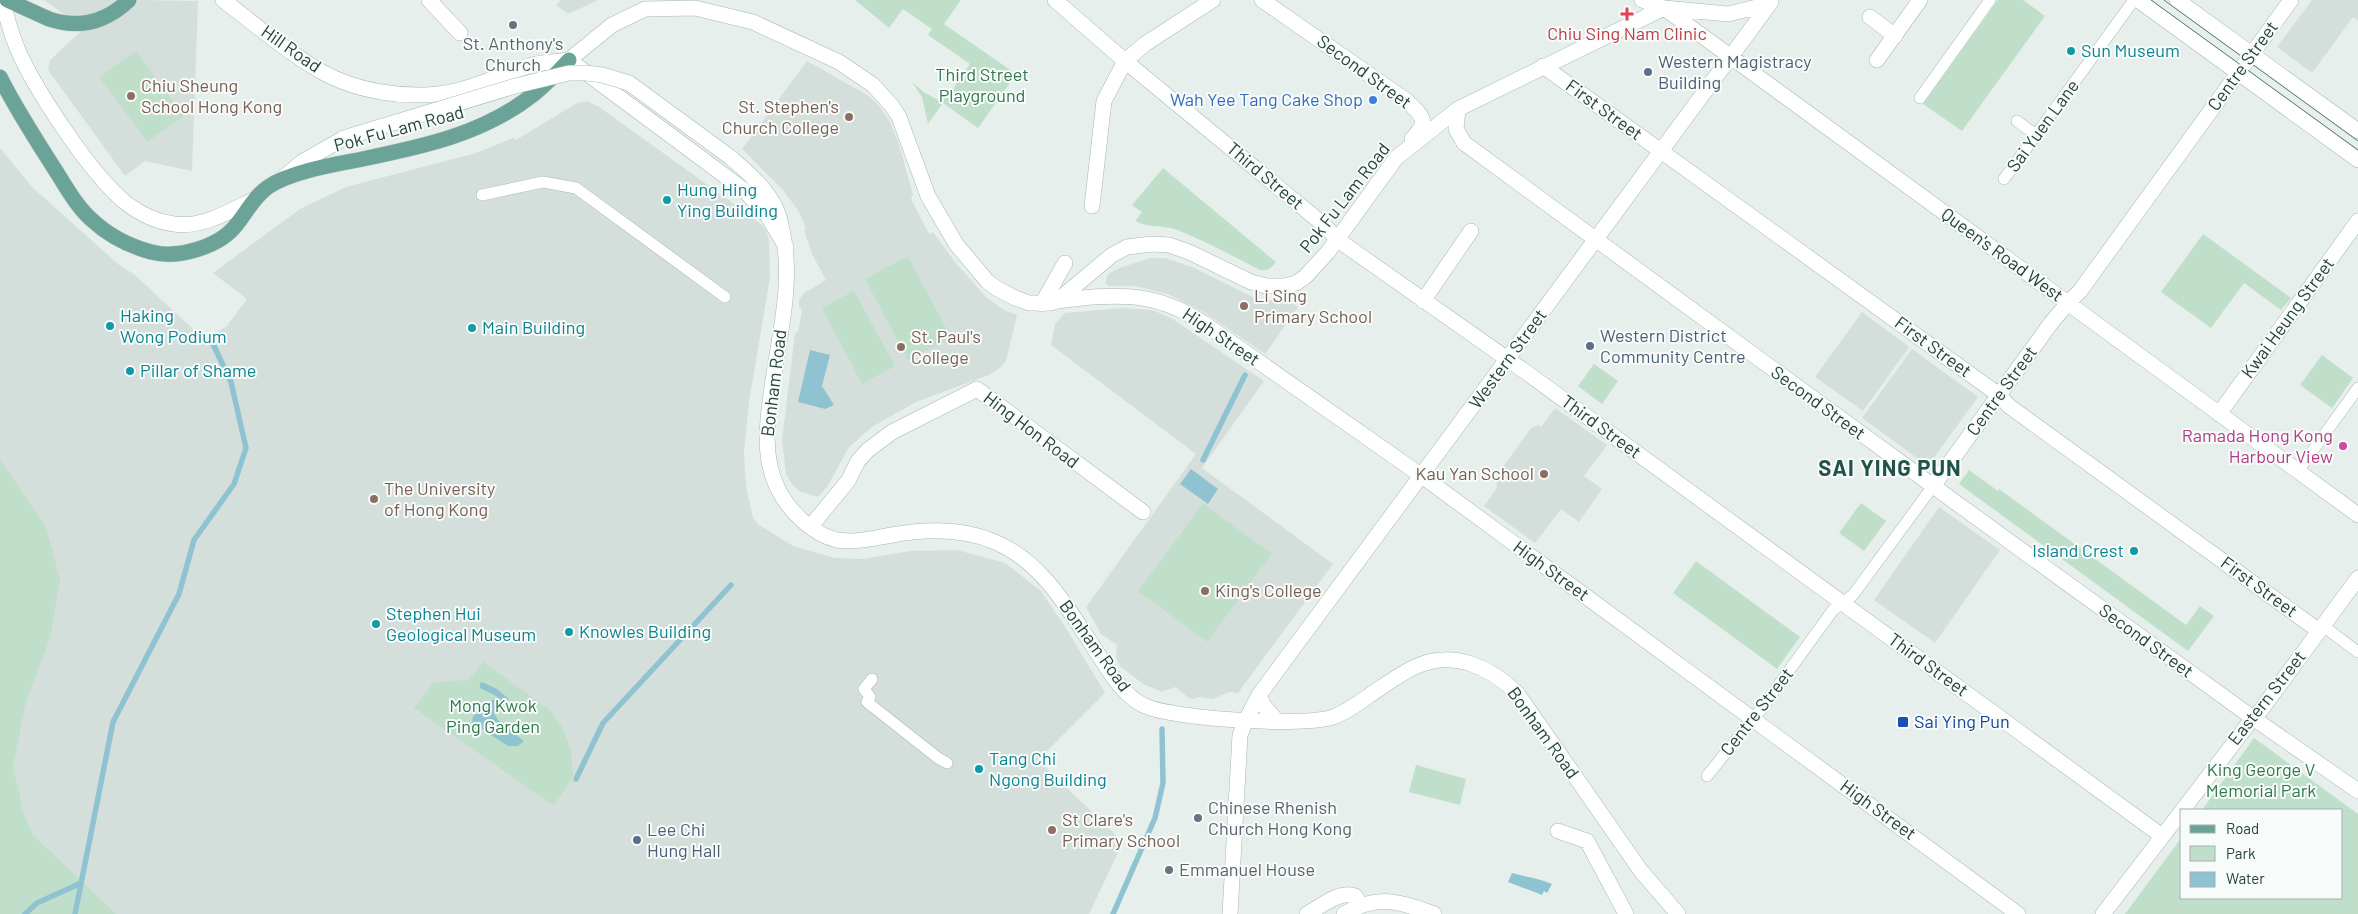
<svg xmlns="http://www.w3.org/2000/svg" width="2358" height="914" font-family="Barlow,sans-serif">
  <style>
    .built { fill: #d4dfdb }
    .green { fill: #c0dfca }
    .water { fill: #90c3d2 }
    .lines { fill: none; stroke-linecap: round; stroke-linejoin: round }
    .stream { stroke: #90c3d2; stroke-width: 5.5 }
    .pedestrian-casing { stroke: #a8b7b3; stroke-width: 12 }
    .minor-casing { stroke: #a8b7b3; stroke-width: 16 }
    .tertiary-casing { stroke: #a8b7b3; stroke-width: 16 }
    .secondary-casing { stroke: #a5bab4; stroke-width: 16 }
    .primary-casing { stroke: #c2cac8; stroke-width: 16 }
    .pedestrian { stroke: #fff; stroke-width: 11 }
    .minor { stroke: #fff; stroke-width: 15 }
    .tertiary { stroke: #fff; stroke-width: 15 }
    .secondary { stroke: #fff; stroke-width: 15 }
    .primary { stroke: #6ca398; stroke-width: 15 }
    .tram { stroke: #607c76; stroke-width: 1 }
    .secondary-bridge-casing { stroke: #a5bab4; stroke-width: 16; stroke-linecap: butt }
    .primary-bridge-casing { stroke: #c2cac8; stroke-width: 16; stroke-linecap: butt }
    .secondary-bridge { stroke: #fff; stroke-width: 15 }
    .primary-bridge { stroke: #6ca398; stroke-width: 15 }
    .health-dot { fill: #e0444e; stroke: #f7fbf9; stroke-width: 2 }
    .worship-dot { fill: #6b7280; stroke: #f7fbf9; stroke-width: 2 }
    .culture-dot { fill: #0f9aa8; stroke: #f7fbf9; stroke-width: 2 }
    .service-dot { fill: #5c6f8a; stroke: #f7fbf9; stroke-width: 2 }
    .education-dot { fill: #8d6e63; stroke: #f7fbf9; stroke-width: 2 }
    .shop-dot { fill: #3f7fe0; stroke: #f7fbf9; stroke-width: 2 }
    .hotel-dot { fill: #d1479c; stroke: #f7fbf9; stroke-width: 2 }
    .transit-dot { fill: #1a4fb4; stroke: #f7fbf9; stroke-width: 2 }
    .labels { text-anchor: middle; stroke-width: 4; stroke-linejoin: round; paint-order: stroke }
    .health-label { font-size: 18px; fill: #be3a42; stroke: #f7fbf9 }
    .worship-label { font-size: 18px; fill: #5b616d; stroke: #f7fbf9; text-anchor: start }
    .street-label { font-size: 18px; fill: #25413b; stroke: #f7fbf9 }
    .culture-label { font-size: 18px; fill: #0d838f; stroke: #f7fbf9; text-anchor: start }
    .service-label { font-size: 18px; fill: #4e5e75; stroke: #f7fbf9; text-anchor: start }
    .park-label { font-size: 18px; fill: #307750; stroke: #f7fbf9 }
    .education-label { font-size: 18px; fill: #785e54; stroke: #f7fbf9; text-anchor: start }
    .shop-label { font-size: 18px; fill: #366cbe; stroke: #f7fbf9; text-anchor: end }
    .hotel-label { font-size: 18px; fill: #b23c85; stroke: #f7fbf9; text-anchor: end }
    .transit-label { font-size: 18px; fill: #164399; stroke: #f7fbf9; text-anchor: start }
    .district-label { font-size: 22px; font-weight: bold; letter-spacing: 1px; fill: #21534a; stroke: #f7fbf9 }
  </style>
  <rect width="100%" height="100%" fill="#e6efeb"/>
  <path class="built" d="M 44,0 L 122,0 L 103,12 L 68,17 Z
    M 137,0 L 198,1 L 192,171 L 145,161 L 125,176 L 48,70 L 50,60 L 81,31 L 96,28 Z
    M 561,0 L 598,0 L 568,14 L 556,5 Z
    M 2312,0 L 2358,0 L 2358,21 L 2353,17 L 2312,73 L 2277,47 Z
    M 807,61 L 869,96 L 879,106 L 889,120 L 899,144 L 913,195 L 911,199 L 929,234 L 933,232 L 955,262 L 986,297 L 1004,310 L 1017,315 L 1006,361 L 1001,367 L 989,375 L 916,402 L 872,427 L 849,447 L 827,487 L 818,497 L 799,491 L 792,484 L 786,474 L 782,440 L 795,333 L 798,332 L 802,311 L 799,306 L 799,300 L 804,293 L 826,280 L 812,254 L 804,230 L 806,228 L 799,212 L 783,190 L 742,149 Z
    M 587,101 L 599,107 L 737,206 L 762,225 L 767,233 L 769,241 L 770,277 L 749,402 L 744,452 L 746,486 L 753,518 L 759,525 L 793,546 L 835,558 L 863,559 L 910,551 L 957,550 L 1005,563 L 1041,591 L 1067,630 L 1105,693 L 1038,760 L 1123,842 L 1089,914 L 29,914 L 0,895 L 0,148 L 32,187 L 118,264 L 135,275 L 194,330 L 208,337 L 227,326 L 247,299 L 213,273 L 300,209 L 346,187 L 476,153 L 513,138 L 516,140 L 577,103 Z
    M 1151,258 L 1165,258 L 1192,267 L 1267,304 L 1269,300 L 1279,300 L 1282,296 L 1298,307 L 1265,354 L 1202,311 L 1168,294 L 1135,286 L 1109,286 L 1105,283 L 1108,274 L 1119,268 Z
    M 1122,308 L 1152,310 L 1171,318 L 1264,381 L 1202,468 L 1333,564 L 1238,693 L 1229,692 L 1213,699 L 1200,697 L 1194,699 L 1189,698 L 1175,687 L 1162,692 L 1143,684 L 1120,666 L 1116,657 L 1117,645 L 1101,634 L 1086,607 L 1196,454 L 1051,345 L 1055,324 L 1065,313 Z
    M 1862,312 L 1909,347 L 1863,411 L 1815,377 Z
    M 1912,349 L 1978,397 L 1928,466 L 1862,418 Z
    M 1555,408 L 1607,445 L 1584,476 L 1602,489 L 1579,522 L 1561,509 L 1535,543 L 1484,506 L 1497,488 L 1496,478 L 1499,478 L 1503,472 L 1502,468 L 1531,428 L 1538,425 L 1541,427 Z
    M 1939,507 L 2000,550 L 1935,643 L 1874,600 Z"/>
  <path class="green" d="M 855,0 L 961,0 L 944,24 L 1016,74 L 978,128 L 943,103 L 928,124 L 922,97 L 912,82 L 925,93 L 940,101 L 947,91 L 950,93 L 970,64 L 928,35 L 932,29 L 903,9 L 889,28 Z
    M 1998,0 L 2023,0 L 2045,16 L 1962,131 L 1923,104 Z
    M 136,51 L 184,116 L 147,142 L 99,77 Z
    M 1163,168 L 1276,262 C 1271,268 1269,271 1260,270 C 1234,257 1207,242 1180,231 C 1163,224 1151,229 1135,221 L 1142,212 L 1132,205 Z
    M 2203,234 L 2291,298 L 2281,310 L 2244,283 L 2211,328 L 2161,292 Z
    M 908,256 L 951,338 L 908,360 L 865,279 Z
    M 854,291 L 895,366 L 862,384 L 822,308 Z
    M 2322,355 L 2353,378 L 2332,408 L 2300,385 Z
    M 1594,364 L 1618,381 L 1602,404 L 1578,386 Z
    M 0,459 L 46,527 L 60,579 L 50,638 L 26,702 L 13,767 L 23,811 L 33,835 L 116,914 L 0,914 Z
    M 1969,470 L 1998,491 L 1999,489 L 2186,625 L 2200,606 L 2214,616 L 2188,651 L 1959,484 Z
    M 1203,503 L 1272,554 L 1207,642 L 1138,591 Z
    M 1861,503 L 1886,521 L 1864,551 L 1839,533 Z
    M 1696,561 L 1800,637 L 1777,669 L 1673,593 Z
    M 484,662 L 551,711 L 563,728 L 571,750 L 573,776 L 554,806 L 414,708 L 434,682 L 468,680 Z
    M 2254,738 L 2358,814 L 2358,914 L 2125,914 L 2182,837 L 2182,898 L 2342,898 L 2342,810 L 2202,810 Z
    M 1416,765 L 1466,779 L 1460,805 L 1409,792 Z"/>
  <path class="water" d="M 810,350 L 830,355 L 822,386 L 834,405 L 825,409 L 798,402 Z
    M 1191,469 L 1218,489 L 1208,504 L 1180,484 Z
    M 482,682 L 497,689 L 509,699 L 498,705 L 494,713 L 498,720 L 524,741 L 518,746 L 508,746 L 472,723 L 473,716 L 478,713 L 486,704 L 498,697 L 480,688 L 480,683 Z
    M 1512,873 C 1526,877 1538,878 1552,884 L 1547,893 L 1544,891 L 1542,895 L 1508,882 Z"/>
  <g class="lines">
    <path class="stream" d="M 1203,460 L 1245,375
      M 576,779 L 603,723 L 731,585
      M 25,914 L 37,903 L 81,883
      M 75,914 L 113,722 L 179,594 L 194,540 L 234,484 L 246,448 L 231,382 L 213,344
      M 1113,914 L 1155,818 L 1163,783 L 1162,729"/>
    <defs>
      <path id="pedestrian" d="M 1920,98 L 1990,0
        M 2017,121 L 2036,135
        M 2004,179 L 2134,0
        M 482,195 L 543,182 L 576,188 L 725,297
        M 2298,471 L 2358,388
        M 2323,626 L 2358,652
        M 872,679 L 864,689 L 870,697 L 867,702 L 938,758 L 947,763
        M 1707,776 L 1762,708 L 1833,610 L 1853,595 L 1933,486"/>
      <path id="minor" d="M 223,0 C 252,22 281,47 312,66 C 352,92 409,101 455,91 C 481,85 503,74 528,66 C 541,62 555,62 569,60
        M 429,0 L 460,33
        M 1870,17 L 1895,36
        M 1877,60 L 1920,0
        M 1543,66 L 1999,395 L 2009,406 L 2319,631
        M 1458,109 L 1456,129 L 1464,143 L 1933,486
        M 1092,206 L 1104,101 L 1125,61 L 1324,225 L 1338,240 L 1523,370 L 2162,836
        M 1423,301 L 1471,231
        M 1042,304 L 1065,263
        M 2219,414 L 2358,221
        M 1422,476 L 2018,914
        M 811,526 L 848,481 L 858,461 L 868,450 L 892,432 L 977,389 L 1143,512
        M 1558,831 L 1587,841 L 1626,914
        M 1230,914 L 1240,735 L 1246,720
        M 1307,914 C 1320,907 1340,890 1355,896 L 1361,905
        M 1344,914 C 1377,894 1399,901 1434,914
        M 2103,914 L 2253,718"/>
      <path id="tertiary" d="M 2138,0 L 2358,160
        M 1057,301 C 1113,294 1153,290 1202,322 L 1422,476
        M 2068,303 L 2051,323 L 1933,486 L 2253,718 L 2358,791
        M 2253,718 L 2261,710 L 2358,578
        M 1246,720 L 1259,695"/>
      <path id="secondary" d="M 2,0 C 6,13 9,27 14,40 C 29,82 91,175 126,203 C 139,213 157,222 174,224 C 202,228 228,212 253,200
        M 1055,0 L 1125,61 L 1145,44 L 1213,0
        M 1262,0 L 1407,101 C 1424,118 1429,120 1412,139
        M 1642,0 L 1664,8 L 2358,515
        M 2177,0 L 2358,131
        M 730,157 C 745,170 761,183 772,201 C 778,210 780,220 782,230 C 794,281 779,336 772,387 C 767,422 762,457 778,489 C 789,511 812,534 837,540 C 855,543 874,538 892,535 C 925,529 963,528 995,542 C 1045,563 1071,614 1100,657 C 1112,676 1124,696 1145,706 C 1174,719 1304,727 1333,717 C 1347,712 1359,703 1370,695 C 1385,685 1401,673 1417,666 C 1454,650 1490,667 1517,693 L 1641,871 L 1678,914
        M 283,178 L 302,162 L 344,138
        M 786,247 L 767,215 L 744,190 L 569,60 L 612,25 L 645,9 L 695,8 L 753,22 L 839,62 L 873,85 L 892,106 L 899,117 L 928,196 L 956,244 L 987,281 L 996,288 L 1015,298 L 1029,303 L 1051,303 L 1057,301 L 1112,255 L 1127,247 L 1152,244 L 1169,245 L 1189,252 L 1251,282 L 1266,286 L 1284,286 L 1296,283 L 1305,277 L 1328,252 L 1396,158 L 1458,109 L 1664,8 L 1728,14 L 1757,7 L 1769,0
        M 2068,303 L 2080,291 L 2291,0
        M 1277,721 L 1264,706 L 1259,695 L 1771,2"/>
      <path id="primary" d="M 7,0 L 49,19
        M 0,77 C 16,109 35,138 54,168 C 65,185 76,206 92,220 C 108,235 129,246 151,252 C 178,259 220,247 237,224 C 248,210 254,197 268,187 C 290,172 332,165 358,160 C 421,147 482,135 534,94 C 546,84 558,72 569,60"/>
    </defs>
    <use href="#pedestrian" class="pedestrian-casing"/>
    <use href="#minor" class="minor-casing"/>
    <use href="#tertiary" class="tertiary-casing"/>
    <use href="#secondary" class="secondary-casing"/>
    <use href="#primary" class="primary-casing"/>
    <use href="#pedestrian" class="pedestrian"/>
    <use href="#minor" class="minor"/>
    <use href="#tertiary" class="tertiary"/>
    <use href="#secondary" class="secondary"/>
    <use href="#primary" class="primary"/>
    <path class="tram" d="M 2151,0 L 2358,150
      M 2164,0 L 2358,141"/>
    <defs>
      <path id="secondary-bridge" d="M 344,138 L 515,86 L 569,73 L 586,73 L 602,75 L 629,83 L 730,157"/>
      <path id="primary-bridge" d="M 49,19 C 79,29 106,22 129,0"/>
    </defs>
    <use href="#secondary-bridge" class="secondary-bridge-casing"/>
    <use href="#primary-bridge" class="primary-bridge-casing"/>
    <use href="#secondary-bridge" class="secondary-bridge"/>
    <use href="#primary-bridge" class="primary-bridge"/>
  </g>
  <path class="health-dot" d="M1624.5 6.5h5v5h5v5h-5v5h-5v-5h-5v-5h5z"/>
  <g class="worship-dot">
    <circle cx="513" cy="25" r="5"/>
    <circle cx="1198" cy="818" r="5"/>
    <circle cx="1169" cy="870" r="5"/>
  </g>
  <g class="culture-dot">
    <circle cx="2071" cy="51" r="5"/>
    <circle cx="667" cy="200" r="5"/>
    <circle cx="110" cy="326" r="5"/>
    <circle cx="472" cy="328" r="5"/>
    <circle cx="130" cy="371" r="5"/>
    <circle cx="2134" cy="551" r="5"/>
    <circle cx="376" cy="624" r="5"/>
    <circle cx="569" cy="632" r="5"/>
    <circle cx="979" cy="769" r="5"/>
  </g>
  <g class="service-dot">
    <circle cx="1648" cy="72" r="5"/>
    <circle cx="1590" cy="346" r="5"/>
    <circle cx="637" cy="840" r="5"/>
  </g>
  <g class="education-dot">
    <circle cx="131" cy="96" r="5"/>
    <circle cx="849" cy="117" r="5"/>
    <circle cx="1244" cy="306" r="5"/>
    <circle cx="901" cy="347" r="5"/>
    <circle cx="1544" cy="474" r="5"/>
    <circle cx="374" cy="499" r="5"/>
    <circle cx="1205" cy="591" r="5"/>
    <circle cx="1052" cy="830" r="5"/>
  </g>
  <circle class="shop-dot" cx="1373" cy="100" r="5"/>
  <circle class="hotel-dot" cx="2343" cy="446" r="5"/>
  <rect class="transit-dot" x="1897" y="716" width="12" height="12" rx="2.5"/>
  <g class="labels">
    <g class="health-label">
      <text x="1627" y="40">Chiu Sing Nam Clinic</text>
    </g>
    <g class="worship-label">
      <text x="513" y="50" text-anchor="middle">St. Anthony's<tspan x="513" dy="21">Church</tspan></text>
      <text x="1208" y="814">Chinese Rhenish<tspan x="1208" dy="21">Church Hong Kong</tspan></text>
      <text x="1179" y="876">Emmanuel House</text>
    </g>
    <g class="street-label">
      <text transform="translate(291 49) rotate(35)" y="6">Hill Road</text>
      <text transform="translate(2243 66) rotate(-54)" y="6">Centre Street</text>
      <text transform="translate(1364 72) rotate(36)" y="6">Second Street</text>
      <text transform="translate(1604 110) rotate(36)" y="6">First Street</text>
      <text transform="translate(2043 126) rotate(-54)" y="6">Sai Yuen Lane</text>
      <text transform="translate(399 129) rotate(-15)" y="6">Pok Fu Lam Road</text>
      <text transform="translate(1265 176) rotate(40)" y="6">Third Street</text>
      <text transform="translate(1345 198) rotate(-52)" y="6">Pok Fu Lam Road</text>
      <text transform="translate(2002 255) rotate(36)" y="6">Queen's Road West</text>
      <text transform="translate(2288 318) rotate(-54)" y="6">Kwai Heung Street</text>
      <text transform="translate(1221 337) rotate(34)" y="6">High Street</text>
      <text transform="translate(1933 347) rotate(36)" y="6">First Street</text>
      <text transform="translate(1508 359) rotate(-54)" y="6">Western Street</text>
      <text transform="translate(774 383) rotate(-83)" y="6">Bonham Road</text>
      <text transform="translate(2002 391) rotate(-54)" y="6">Centre Street</text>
      <text transform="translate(1818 403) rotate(36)" y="6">Second Street</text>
      <text transform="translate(1601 427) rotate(36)" y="6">Third Street</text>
      <text transform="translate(1031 430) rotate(37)" y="6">Hing Hon Road</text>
      <text transform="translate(1551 571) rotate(36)" y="6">High Street</text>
      <text transform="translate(2259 587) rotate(36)" y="6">First Street</text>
      <text transform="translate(2146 641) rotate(36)" y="6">Second Street</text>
      <text transform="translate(1095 646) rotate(54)" y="6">Bonham Road</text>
      <text transform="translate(1928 665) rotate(36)" y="6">Third Street</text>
      <text transform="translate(2267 698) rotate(-52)" y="6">Eastern Street</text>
      <text transform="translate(1757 712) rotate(-52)" y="6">Centre Street</text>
      <text transform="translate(1543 733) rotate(54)" y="6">Bonham Road</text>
      <text transform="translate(1878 810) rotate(36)" y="6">High Street</text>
    </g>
    <g class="culture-label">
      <text x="2081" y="57">Sun Museum</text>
      <text x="677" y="196">Hung Hing<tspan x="677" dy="21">Ying Building</tspan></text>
      <text x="120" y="322">Haking<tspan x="120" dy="21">Wong Podium</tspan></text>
      <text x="482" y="334">Main Building</text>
      <text x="140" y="377">Pillar of Shame</text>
      <text x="2124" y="557" text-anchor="end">Island Crest</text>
      <text x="386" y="620">Stephen Hui<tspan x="386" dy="21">Geological Museum</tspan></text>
      <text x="579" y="638">Knowles Building</text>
      <text x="989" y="765">Tang Chi<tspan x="989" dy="21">Ngong Building</tspan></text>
    </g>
    <g class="service-label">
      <text x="1658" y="68">Western Magistracy<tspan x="1658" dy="21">Building</tspan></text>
      <text x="1600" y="342">Western District<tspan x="1600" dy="21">Community Centre</tspan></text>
      <text x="647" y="836">Lee Chi<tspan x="647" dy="21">Hung Hall</tspan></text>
    </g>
    <g class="park-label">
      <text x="982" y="81">Third Street<tspan x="982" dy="21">Playground</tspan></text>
      <text x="493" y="712">Mong Kwok<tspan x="493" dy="21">Ping Garden</tspan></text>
      <text x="2261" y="776">King George V<tspan x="2261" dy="21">Memorial Park</tspan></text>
    </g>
    <g class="education-label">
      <text x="141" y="92">Chiu Sheung<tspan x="141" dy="21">School Hong Kong</tspan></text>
      <text x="839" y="113" text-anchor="end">St. Stephen's<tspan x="839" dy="21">Church College</tspan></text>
      <text x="1254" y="302">Li Sing<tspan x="1254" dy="21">Primary School</tspan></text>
      <text x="911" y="343">St. Paul's<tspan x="911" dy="21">College</tspan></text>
      <text x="1534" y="480" text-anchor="end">Kau Yan School</text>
      <text x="384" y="495">The University<tspan x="384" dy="21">of Hong Kong</tspan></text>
      <text x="1215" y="597">King's College</text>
      <text x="1062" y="826">St Clare's<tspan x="1062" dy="21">Primary School</tspan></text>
    </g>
    <g class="shop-label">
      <text x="1363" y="106">Wah Yee Tang Cake Shop</text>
    </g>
    <g class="hotel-label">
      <text x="2333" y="442">Ramada Hong Kong<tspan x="2333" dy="21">Harbour View</tspan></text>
    </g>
    <g class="transit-label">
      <text x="1914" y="728">Sai Ying Pun</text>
    </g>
    <g class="district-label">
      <text x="1890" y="476">SAI YING PUN</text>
    </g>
  </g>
  <rect x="2180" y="809" width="162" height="90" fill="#f7fbf9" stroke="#a3b1ad"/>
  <rect x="2190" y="825" width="25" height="8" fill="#6ca398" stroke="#a3b1ad"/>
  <text x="2226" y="834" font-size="15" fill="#25413b">Road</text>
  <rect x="2190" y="846" width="25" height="15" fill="#c0dfca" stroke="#a3b1ad"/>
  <text x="2226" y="859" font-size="15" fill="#25413b">Park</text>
  <rect x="2190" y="872" width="25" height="15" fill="#90c3d2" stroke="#a3b1ad"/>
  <text x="2226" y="884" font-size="15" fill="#25413b">Water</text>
</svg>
